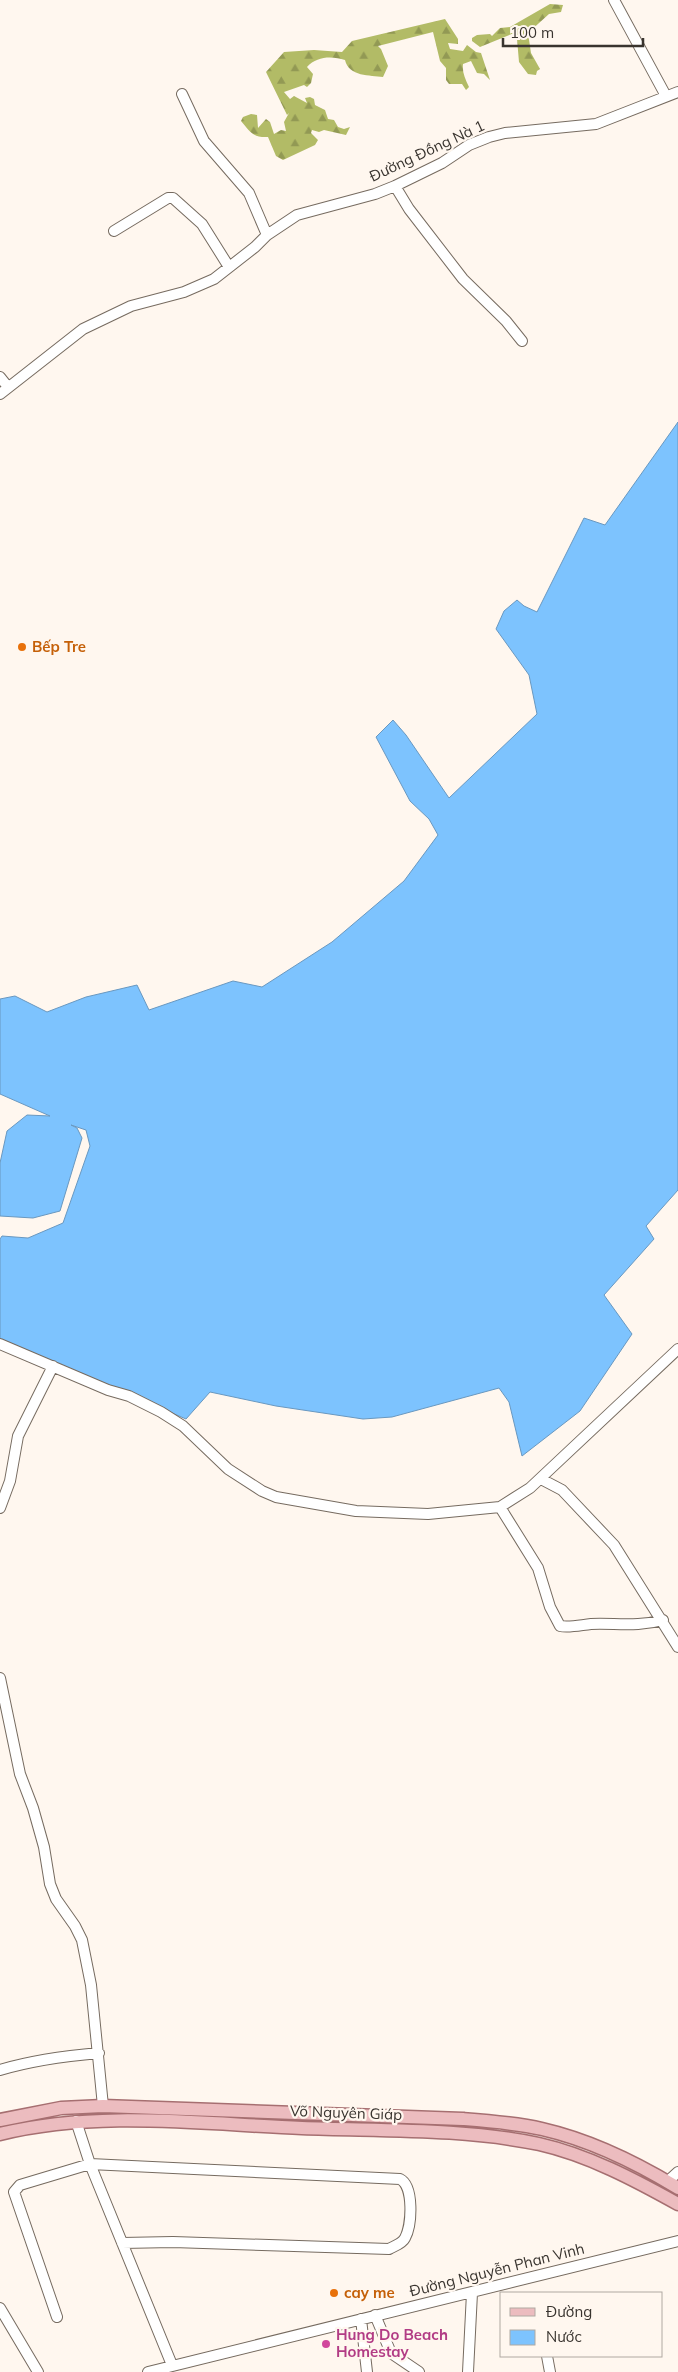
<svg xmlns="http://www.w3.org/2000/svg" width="678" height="2372" font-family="Mulish,sans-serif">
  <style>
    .forest { fill: url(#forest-firs) }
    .water { fill: #7dc3fe; stroke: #6998c0 }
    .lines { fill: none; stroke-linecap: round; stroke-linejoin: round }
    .minor-casing { stroke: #766b60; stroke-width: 12 }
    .major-casing { stroke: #a66f71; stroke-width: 15 }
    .minor { stroke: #fff; stroke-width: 10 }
    .major { stroke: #ecbcbf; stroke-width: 12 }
    .food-dot { fill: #e8710a; stroke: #fff7ef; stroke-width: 2 }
    .hotel-dot { fill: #d1479c; stroke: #fff7ef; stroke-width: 2 }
    .labels { text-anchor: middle; stroke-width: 4.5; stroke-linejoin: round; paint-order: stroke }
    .street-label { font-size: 15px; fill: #39342f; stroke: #fff7ef }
    .food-label { font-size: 15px; font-weight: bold; fill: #c56008; stroke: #fff7ef; text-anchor: start }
    .hotel-label { font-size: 15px; font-weight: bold; fill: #b23c85; stroke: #fff7ef; text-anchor: start }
  </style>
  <defs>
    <pattern id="forest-firs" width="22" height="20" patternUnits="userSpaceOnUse" patternTransform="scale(1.25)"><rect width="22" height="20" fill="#b2bb66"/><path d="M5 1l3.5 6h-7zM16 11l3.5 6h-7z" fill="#929954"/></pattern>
  </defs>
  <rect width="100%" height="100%" fill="#fff7ef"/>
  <path class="forest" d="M 550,4 L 563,5 L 561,12 L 549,14 L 528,33 L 531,53 L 540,69 L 537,71 L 536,75 L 528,74 L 519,62 L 517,39 L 514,33 L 480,47 L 472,41 L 472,38 L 477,35 L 490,34 L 492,36 L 500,28 L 510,27 Z
    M 445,19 L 458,39 L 458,44 L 448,43 L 450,49 L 463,51 L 467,45 L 476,52 L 481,53 L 490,80 L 484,74 L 477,73 L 471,61 L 463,64 C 462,72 465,79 469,87 L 466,90 L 462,84 L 449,84 L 446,80 L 446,68 L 440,61 L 433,32 L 378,46 L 381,49 L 388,66 L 383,77 C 370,75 349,77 345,60 C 332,56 317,56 307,67 L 313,74 L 311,83 L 307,87 L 304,85 L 284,92 L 290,99 L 294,96 L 307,103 L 305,98 L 310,97 L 314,99 L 315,105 L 325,110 L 328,119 L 334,120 L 338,127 L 344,129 L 350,127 L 346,135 L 324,130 L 319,132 L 312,130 L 311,133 L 318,140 L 315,145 L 283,160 L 276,156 L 268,137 C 254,138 250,132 241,121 L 243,117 L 251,114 L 257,115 L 258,128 L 266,119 L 270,122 L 274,134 L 281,130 L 286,131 L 284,122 L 289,113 L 287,115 L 266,72 L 284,52 L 314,50 L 342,52 L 352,41 Z"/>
  <path class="water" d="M 678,422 L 678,1190 L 646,1226 L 654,1239 L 604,1295 L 632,1334 L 580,1411 L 522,1456 L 509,1402 L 499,1388 L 392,1417 L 363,1419 L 276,1406 L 210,1392 L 186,1419 L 0,1339 L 0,1239 L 2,1236 L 28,1238 L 63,1223 L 90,1146 L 86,1130 L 71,1125 L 77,1128 L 82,1138 L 60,1211 L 33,1218 L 0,1216 L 0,1163 L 7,1131 L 27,1115 L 50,1116 L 0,1094 L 0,999 L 15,996 L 47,1012 L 86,997 L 137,985 L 149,1010 L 233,981 L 262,987 L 332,942 L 404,881 L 438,835 L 429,819 L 410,801 L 376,737 L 393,720 L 406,735 L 449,798 L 537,714 L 529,675 L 496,629 L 504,611 L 517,600 L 524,606 L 537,612 L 584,518 L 605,525 Z"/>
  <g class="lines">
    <defs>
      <path id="minor" d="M 614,0 L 666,96
        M 182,94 L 204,141 L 249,193 L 267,235
        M 395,186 L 409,209 L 463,279 L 506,321 L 522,341
        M 114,231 L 168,198 L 173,198 L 202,224 L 229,267
        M 0,377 L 8,387
        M 0,394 L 83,329 L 131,306 L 184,292 L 214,279 L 255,247 L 267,235 L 297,215 L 375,194 L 395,186 L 442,163 L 469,145 L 489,137 L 505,133 L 596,124 L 678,92
        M 0,1344 L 108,1390 L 129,1396 L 161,1412 L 183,1426 L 228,1469 L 262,1491 L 276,1497 L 356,1511 L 428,1514 L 500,1507 L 530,1488 L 678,1349
        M 541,1479 L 562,1490 L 614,1545 L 678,1647
        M 500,1507 L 538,1568 L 550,1607 L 560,1626 C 569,1628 581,1625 591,1624 C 616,1623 638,1627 663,1620
        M 0,1508 L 10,1481 L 18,1436 L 53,1366
        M 0,1678 L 20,1774 L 33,1808 L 44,1847 L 50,1884 L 56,1899 L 75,1926 L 82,1940 L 91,1985 L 103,2106
        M 0,2070 C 33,2060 65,2056 99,2053
        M 76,2121 L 90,2164 L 172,2365
        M 667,2182 L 678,2172
        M 0,2308 L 38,2372
        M 375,2315 L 391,2353 L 419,2372
        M 57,2317 L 14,2192 L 20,2185 L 90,2164 L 400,2179 C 414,2186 412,2225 405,2238 C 402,2244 394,2246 389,2249 L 173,2242 L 122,2243
        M 361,2319 L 367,2372
        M 547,2356 L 550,2372
        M 148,2372 L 678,2241
        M 468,2372 L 472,2293"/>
      <path id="major" d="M 0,2120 L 61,2108 L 103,2106 L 463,2119 C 489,2121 516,2123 542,2129 C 590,2140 637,2163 678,2188
        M 0,2134 C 97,2110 203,2124 302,2128 C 380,2131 462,2128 539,2144 C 588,2155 635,2180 678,2204"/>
    </defs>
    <use href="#minor" class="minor-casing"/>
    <use href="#major" class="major-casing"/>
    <use href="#minor" class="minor"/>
    <use href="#major" class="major"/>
  </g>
  <g class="food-dot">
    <circle cx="22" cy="647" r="5"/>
    <circle cx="334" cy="2293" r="5"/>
  </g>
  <circle class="hotel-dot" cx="326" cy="2344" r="5"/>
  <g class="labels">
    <g class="street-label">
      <text transform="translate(427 151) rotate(-25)" y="5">Đường Đồng Nà 1</text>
      <text transform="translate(346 2113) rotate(2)" y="5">Võ Nguyên Giáp</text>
      <text transform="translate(497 2270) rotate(-14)" y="5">Đường Nguyễn Phan Vinh</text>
    </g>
    <g class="food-label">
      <text x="32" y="652">Bếp Tre</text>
      <text x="344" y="2298">cay me</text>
    </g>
    <g class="hotel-label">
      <text x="336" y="2340">Hung Do Beach<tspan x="336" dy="17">Homestay</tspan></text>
    </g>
  </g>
  <rect x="500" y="2292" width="162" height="65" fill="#fff7ef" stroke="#b0a9a2"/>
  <rect x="510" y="2308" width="25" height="8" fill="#ecbcbf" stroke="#b0a9a2"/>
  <text x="546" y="2317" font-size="15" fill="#39342f">Đường</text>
  <rect x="510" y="2330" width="25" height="15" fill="#7dc3fe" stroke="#b0a9a2"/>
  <text x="546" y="2342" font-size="15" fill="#39342f">Nước</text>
  <path d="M503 38v8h140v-8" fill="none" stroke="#39342f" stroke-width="2.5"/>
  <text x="510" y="38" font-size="15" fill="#39342f" stroke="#fff7ef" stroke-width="4" paint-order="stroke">100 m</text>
</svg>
